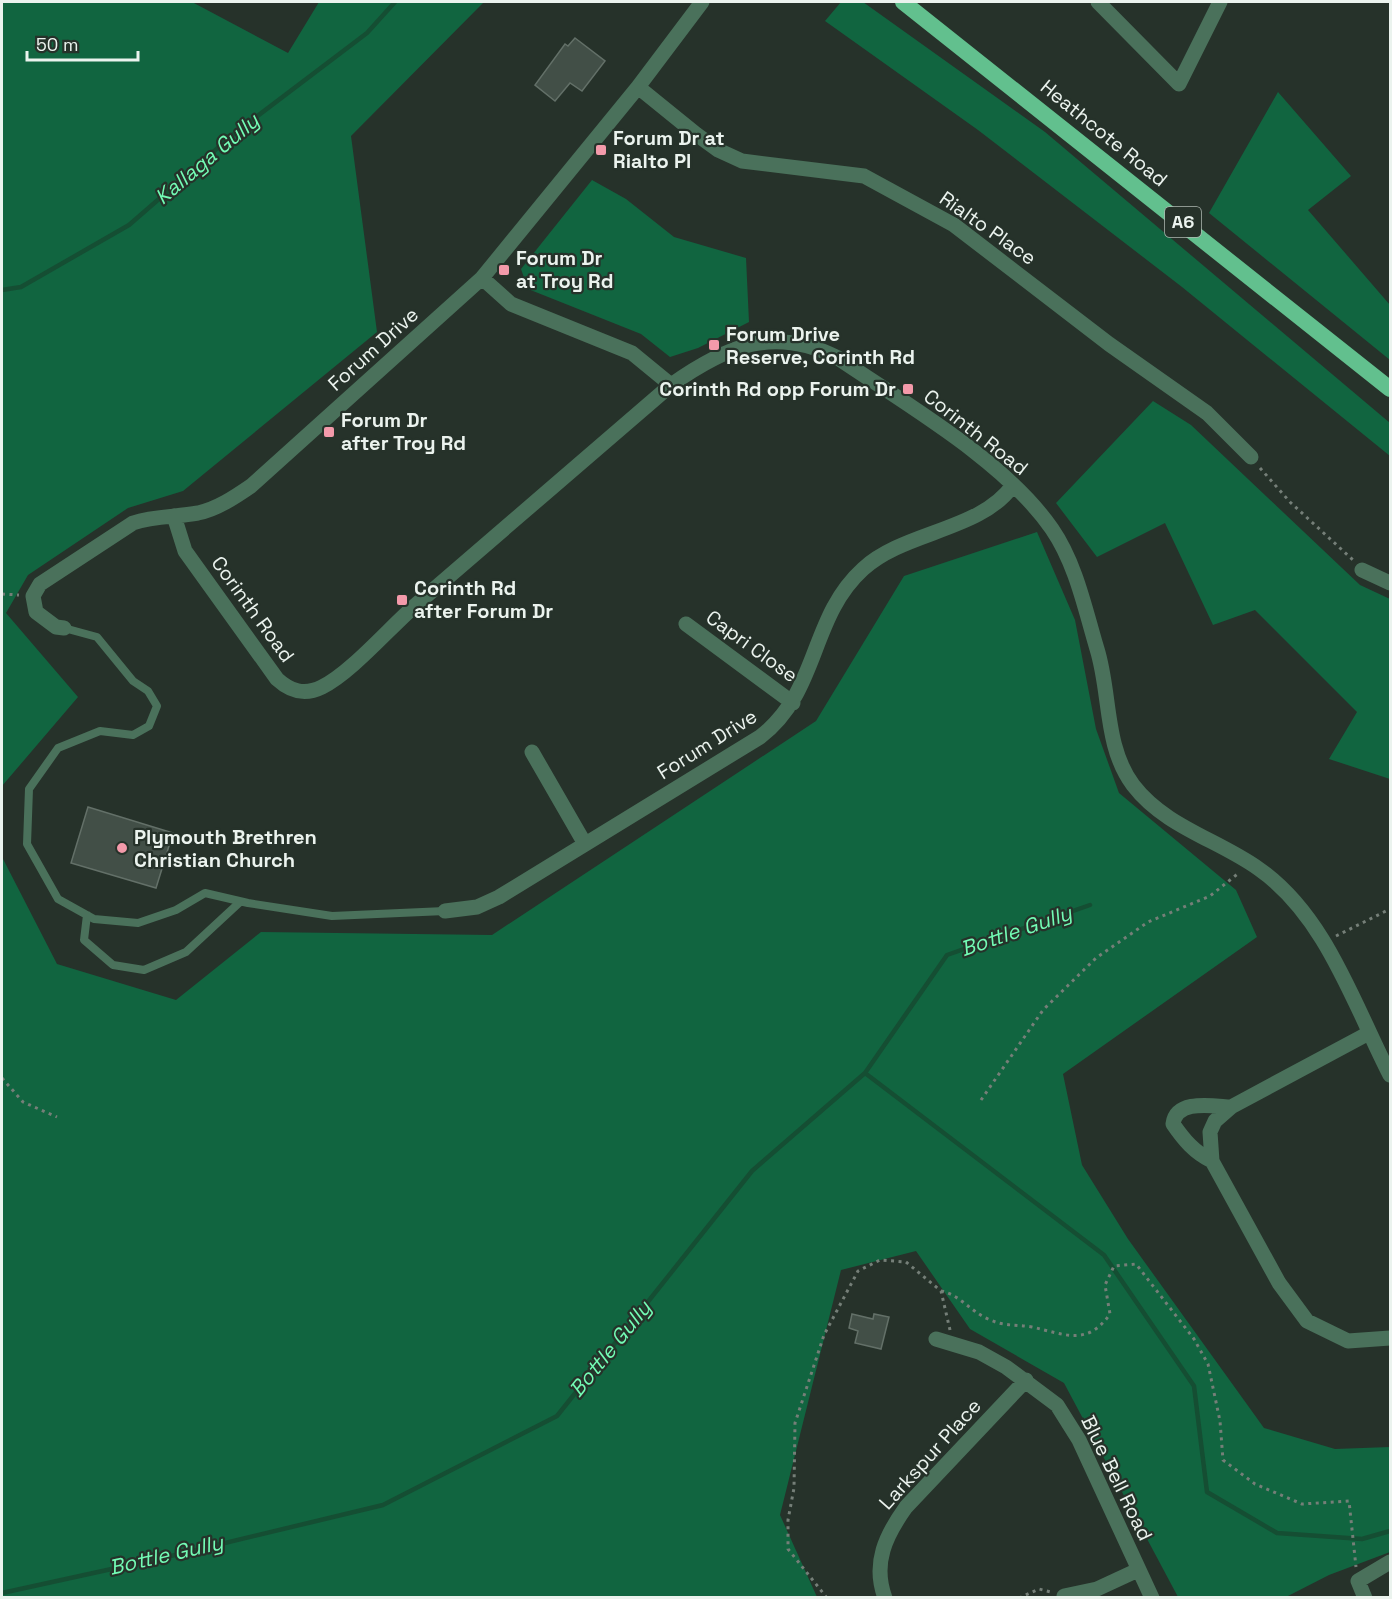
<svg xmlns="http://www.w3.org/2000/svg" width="1392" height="1599" font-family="'Space Grotesk',sans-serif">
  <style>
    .green { fill: #116540 }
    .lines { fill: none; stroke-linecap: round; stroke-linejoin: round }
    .stream { stroke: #154e33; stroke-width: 4.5 }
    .building { fill: #424f47; stroke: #637068; stroke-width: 1.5 }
    .path { stroke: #757f78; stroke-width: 3; stroke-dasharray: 3 4.5; stroke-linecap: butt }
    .service { stroke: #4a715b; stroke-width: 8 }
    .minor { stroke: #4a715b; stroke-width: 15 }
    .trunk { stroke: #62c08e; stroke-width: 16 }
    .poi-dot { fill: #f39aaa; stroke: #26322a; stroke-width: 2 }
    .labels { text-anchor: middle; stroke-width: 4.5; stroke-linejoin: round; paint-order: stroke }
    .shield { fill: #26322a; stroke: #b0b9b3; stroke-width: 1.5 }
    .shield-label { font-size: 18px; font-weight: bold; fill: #ebf3ee }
    .street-label { font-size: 20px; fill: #ebf3ee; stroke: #26322a }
    .poi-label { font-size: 20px; font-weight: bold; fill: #ebf3ee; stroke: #26322a; text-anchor: start }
    .water-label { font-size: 21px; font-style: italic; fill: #73fcb5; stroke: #26322a }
  </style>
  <rect width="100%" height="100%" fill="#26322a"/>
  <path class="green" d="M 2,2 L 192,2 L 288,53 L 319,2 L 484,2 L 351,136 L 377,332 L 183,491 L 128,508 L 28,575 L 6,613 L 78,697 L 2,786 Z
    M 841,2 L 863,2 L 1045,132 L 1390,423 L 1390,456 L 1182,287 L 978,130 L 825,21 Z
    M 1278,92 L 1351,176 L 1308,210 L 1390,305 L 1390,360 L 1209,213 Z
    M 592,180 L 626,199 L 674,237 L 746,258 L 749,322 L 698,348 L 670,357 L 641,334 L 528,289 L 521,269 Z
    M 1153,401 L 1191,425 L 1360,585 L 1390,599 L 1390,779 L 1329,759 L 1357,712 L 1255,610 L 1213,625 L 1165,523 L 1097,557 L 1056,503 Z
    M 1037,532 L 1075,620 L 1096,729 L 1119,793 L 1236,890 L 1257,937 L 1063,1074 L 1082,1165 L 1128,1239 L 1264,1428 L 1335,1449 L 1390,1447 L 1390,1552 L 1329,1575 L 1286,1597 L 1178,1597 L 1064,1383 L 970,1329 L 916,1251 L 841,1270 L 780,1515 L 817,1597 L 2,1597 L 2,857 L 57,964 L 176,1000 L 261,932 L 492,935 L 816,721 L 904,576 Z"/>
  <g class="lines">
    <path class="stream" d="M 2,290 L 21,287 L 129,225 L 235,133 L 367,33 L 395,2
      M 865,1073 L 1104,1255 L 1194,1386 L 1207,1492 L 1277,1533 L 1362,1539 L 1390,1531
      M 2,1593 L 171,1556 L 383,1505 L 557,1416 L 752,1171 L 865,1073 L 947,955 L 1090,905"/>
  </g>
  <path class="building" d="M 575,38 L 605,61 L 582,91 L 570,83 L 555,101 L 535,85 L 565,44 L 568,46 Z
    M 88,807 L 173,833 L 156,888 L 71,863 Z
    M 852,1314 L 873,1319 L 874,1314 L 889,1317 L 881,1349 L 855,1343 L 858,1331 L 849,1328 Z"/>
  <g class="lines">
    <path class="path" d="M 1260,468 L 1290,502 L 1353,560
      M 2,594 L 19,595
      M 1336,936 L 1390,909
      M 2,1078 L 23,1102 L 57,1117
      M 981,1100 L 1043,1010 L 1096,958 L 1148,922 L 1210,896 L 1240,872
      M 941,1291 C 960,1295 970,1311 988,1319 C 1005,1327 1015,1324 1032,1327 C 1064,1334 1087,1347 1110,1314 L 1105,1285 L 1114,1266 L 1136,1264 L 1194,1339 L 1208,1364 L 1220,1421 L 1223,1460 L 1255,1484 L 1302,1504 L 1349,1501 L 1356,1567
      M 827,1598 L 788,1549 L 788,1520 L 794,1488 L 795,1423 L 824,1335 L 858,1271 L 880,1260 L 906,1262 L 941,1291 L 950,1330
      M 1019,1598 L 1039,1589 L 1051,1592"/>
    <path class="service" d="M 64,628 L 97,637 L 133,681 L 148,691 L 157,706 L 149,726 L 133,735 L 100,731 L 58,748 L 29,789 L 27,844 L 58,899 L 94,919 L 138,923 L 176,910 L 205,893 L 248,903 L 332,916 L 445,911
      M 87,915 L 84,940 L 113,965 L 144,970 L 186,952 L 240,902"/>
    <path class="minor" d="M 1098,2 L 1179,84 L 1220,2
      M 638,87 L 696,134 L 718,150 L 742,161 L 864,176 L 954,225 L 1109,344 L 1207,413 L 1251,457
      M 482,278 L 511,304 L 632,353 L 671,385
      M 174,516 L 185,551 L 277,679 C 290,691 304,696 322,687 C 351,673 391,626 418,603 C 502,530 587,458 671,385 C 726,346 774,325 838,358 C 907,405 1005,461 1052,529 C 1076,564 1085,609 1097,649 C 1111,694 1104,746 1133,785 C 1165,827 1219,840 1259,869 C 1326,916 1354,1005 1390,1075
      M 1362,570 L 1390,583
      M 686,624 L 793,703
      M 64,628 L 56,627 L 36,612 L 33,596 L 40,584 L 133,523 C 154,516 176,517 198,513 C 217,509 235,497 251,486 L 482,278 L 638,87 L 702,2
      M 532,752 L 585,844
      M 445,911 L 477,907 L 499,897 L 760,737 C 820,691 809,618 863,569 C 904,531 981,531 1013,485
      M 1369,1033 L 1231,1107 L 1215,1121 L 1210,1132 L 1212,1161 L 1279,1283 L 1307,1321 L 1348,1341 L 1390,1338
      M 1212,1161 C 1194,1152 1184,1140 1173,1124 C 1176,1099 1212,1106 1231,1107
      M 936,1339 L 979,1352 L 1006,1367 L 1057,1405 L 1079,1440 L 1152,1598
      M 1064,1596 L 1097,1589 L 1138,1570
      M 885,1598 C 872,1563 886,1535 906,1507 L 1026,1380
      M 1365,1598 L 1358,1581 L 1390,1562"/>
    <path class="trunk" d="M 903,2 L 1390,389"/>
  </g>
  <g class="poi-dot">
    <rect x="595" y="144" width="12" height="12" rx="3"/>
    <rect x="498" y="264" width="12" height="12" rx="3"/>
    <rect x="708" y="339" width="12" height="12" rx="3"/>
    <rect x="902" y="383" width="12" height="12" rx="3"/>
    <rect x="323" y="426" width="12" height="12" rx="3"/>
    <rect x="396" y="594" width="12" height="12" rx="3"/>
    <circle cx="122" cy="848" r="6"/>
  </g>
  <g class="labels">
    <rect class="shield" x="1165" y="207" width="36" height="30" rx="4.5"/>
    <g class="shield-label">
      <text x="1183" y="228">A6</text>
    </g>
    <g class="street-label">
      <text transform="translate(1104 133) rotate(39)" y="7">Heathcote Road</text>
      <text transform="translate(988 228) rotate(35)" y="7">Rialto Place</text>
      <text transform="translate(373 349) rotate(-42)" y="7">Forum Drive</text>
      <text transform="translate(976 432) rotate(38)" y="7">Corinth Road</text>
      <text transform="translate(253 609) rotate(54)" y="7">Corinth Road</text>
      <text transform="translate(752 646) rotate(36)" y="7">Capri Close</text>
      <text transform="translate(707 744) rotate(-32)" y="7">Forum Drive</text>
      <text transform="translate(930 1454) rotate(-48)" y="7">Larkspur Place</text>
      <text transform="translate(1117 1478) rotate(64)" y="7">Blue Bell Road</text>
    </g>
    <g class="poi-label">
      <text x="613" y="145">Forum Dr at<tspan x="613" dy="23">Rialto Pl</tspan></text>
      <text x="516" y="265">Forum Dr<tspan x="516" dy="23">at Troy Rd</tspan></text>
      <text x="726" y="341">Forum Drive<tspan x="726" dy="23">Reserve, Corinth Rd</tspan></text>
      <text x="896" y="396" text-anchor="end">Corinth Rd opp Forum Dr</text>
      <text x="341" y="427">Forum Dr<tspan x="341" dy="23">after Troy Rd</tspan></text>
      <text x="414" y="595">Corinth Rd<tspan x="414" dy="23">after Forum Dr</tspan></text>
      <text x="134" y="844">Plymouth Brethren<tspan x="134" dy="23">Christian Church</tspan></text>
    </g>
    <g class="water-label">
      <text transform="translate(207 159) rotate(-40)" y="7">Kallaga Gully</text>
      <text transform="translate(1016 931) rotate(-19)" y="7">Bottle Gully</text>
      <text transform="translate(610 1349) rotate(-51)" y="7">Bottle Gully</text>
      <text transform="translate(166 1555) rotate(-13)" y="7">Bottle Gully</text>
    </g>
  </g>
  <rect width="1392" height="1599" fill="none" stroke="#ebf3ee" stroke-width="6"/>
  <path d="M27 51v9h111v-9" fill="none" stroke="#ebf3ee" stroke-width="3"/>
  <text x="36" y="51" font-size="18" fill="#ebf3ee" stroke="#26322a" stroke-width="4.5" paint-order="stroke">50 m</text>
</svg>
